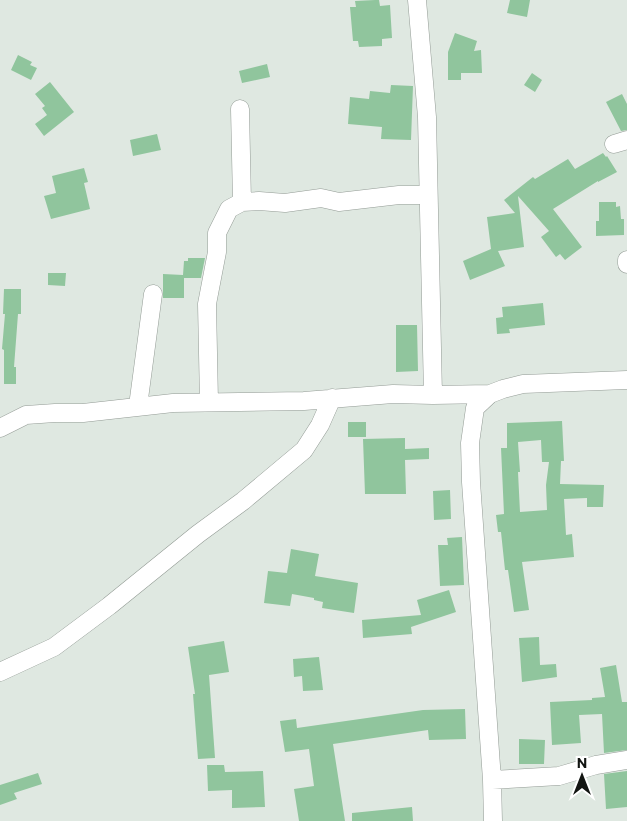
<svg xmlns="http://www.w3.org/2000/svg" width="627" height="821" font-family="Commissioner,sans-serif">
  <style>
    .building { fill: #90c59d; fill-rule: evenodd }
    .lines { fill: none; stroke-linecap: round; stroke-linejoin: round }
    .minor-casing { stroke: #939b95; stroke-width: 19 }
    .minor { stroke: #fff; stroke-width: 18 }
  </style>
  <rect width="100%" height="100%" fill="#dfe8e1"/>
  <path class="building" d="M 375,0 L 379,0 L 380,6 L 390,5 L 392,38 L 382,39 L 382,46 L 359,47 L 358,41 L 353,41 L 350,7 L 356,7 L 355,1 Z
    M 510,0 L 530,0 L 527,17 L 507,13 Z
    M 455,33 L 477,41 L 474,51 L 481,50 L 482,73 L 461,73 L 461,80 L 448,80 L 448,52 Z
    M 18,55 L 32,62 L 30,65 L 37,68 L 31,80 L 11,70 Z
    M 267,64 L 270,77 L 242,83 L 239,71 Z
    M 532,73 L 542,80 L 535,92 L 524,85 Z
    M 50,82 L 74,112 L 44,136 L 35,124 L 47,115 L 42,108 L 45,106 L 35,94 Z
    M 391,85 L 413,86 L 411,140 L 381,139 L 382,127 L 348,124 L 350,97 L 369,99 L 370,91 L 390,93 Z
    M 622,94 L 627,104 L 627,130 L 621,131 L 606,102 Z
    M 157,134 L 161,150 L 133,156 L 130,140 Z
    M 603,153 L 606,157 L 607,156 L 617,172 L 598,182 L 598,181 L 553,209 L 582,247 L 565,260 L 560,254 L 556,257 L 541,237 L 549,231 L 518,196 L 524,247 L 498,251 L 505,266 L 470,280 L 463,261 L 491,249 L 487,217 L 515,213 L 504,200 L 533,177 L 535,179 L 568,159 L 575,169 Z
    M 84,168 L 88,182 L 84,183 L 90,209 L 51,219 L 44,196 L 56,193 L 52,176 Z
    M 599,202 L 616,202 L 616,207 L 620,206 L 621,219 L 624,219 L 624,235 L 596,236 L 596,221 L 599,221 Z
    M 188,258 L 205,258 L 201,278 L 184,278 L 184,298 L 163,298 L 163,274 L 183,275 L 184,261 L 188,261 Z
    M 48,273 L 66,273 L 65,286 L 48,285 Z
    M 4,289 L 21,289 L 21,314 L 18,314 L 14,367 L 16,367 L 16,384 L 4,384 L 4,350 L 2,349 L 5,314 L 3,314 Z
    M 543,303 L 545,325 L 509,329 L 510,333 L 497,334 L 496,318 L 503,317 L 502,307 Z
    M 396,325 L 417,325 L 418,371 L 396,372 Z
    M 562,421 L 564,461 L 561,461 L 560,484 L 604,485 L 603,507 L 587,507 L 587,498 L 564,499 L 566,535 L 572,534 L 574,557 L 522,562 L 529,610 L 514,612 L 508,570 L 505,570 L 501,532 L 498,532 L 496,515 L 504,514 L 501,448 L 507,448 L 507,423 ZM 541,440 L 542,462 L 549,462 L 546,485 L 547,510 L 520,512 L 518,472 L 520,472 L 518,442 Z
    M 348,422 L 366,422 L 366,437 L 348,437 Z
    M 405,438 L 405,449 L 429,448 L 429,459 L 405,460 L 406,494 L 365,494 L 363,439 Z
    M 450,490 L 451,519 L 434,520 L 433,491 Z
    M 462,537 L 464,585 L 440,586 L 438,545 L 448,545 L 447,538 Z
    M 291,549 L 319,554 L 315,576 L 358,583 L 354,613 L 322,608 L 323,602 L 314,600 L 314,598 L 292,594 L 290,606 L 264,603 L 268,571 L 287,573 Z
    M 449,590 L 456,612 L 411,627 L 412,634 L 363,638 L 362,620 L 421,615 L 417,600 Z
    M 539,637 L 540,665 L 556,664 L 557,677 L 522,682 L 519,638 Z
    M 224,641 L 229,672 L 209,675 L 215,758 L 198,759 L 193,694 L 195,694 L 188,647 Z
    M 319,657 L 323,690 L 303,691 L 302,676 L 294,677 L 293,659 Z
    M 616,665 L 622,702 L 627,702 L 627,750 L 604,753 L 602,714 L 579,715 L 581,743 L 552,745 L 550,702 L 592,700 L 592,698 L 605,697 L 600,668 Z
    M 465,709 L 466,739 L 429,740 L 428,730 L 333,744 L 345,821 L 299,821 L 294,789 L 314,786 L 309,749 L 285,752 L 280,721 L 296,719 L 297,728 L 423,710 Z
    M 519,739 L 545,740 L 544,764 L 519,764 Z
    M 207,765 L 224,765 L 225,772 L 263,771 L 265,807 L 232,808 L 232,790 L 208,791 Z
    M 627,771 L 627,807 L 606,809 L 604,774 Z
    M 38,773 L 42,784 L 14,793 L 17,799 L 0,805 L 0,785 Z
    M 412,807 L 413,821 L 352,821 L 352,813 Z"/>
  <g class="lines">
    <defs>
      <path id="minor" d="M 417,0 L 427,117 L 433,395
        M 240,109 L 242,202
        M 614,144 L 627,140
        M 627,260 L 627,264
        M 209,402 L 207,304 L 217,252 L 217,233 L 229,209 L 242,202 L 259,201 L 285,203 L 321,198 L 339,202 L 399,195 L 428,195
        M 138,406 L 153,294
        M 0,428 L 26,415 L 55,413 L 83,413 L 173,403 L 304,401 L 393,394 L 433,395 L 490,394
        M 0,672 L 54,647 L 109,606 L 198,534 L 243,501 L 304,450 L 320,425 L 332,398
        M 492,780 L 559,776 L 596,765 L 627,760
        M 493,821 L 492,780 L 471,482 L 470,443 L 475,408 L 490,394 L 503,389 L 523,384 L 627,380"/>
    </defs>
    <use href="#minor" class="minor-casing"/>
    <use href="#minor" class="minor"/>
  </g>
  <g transform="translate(582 776)" stroke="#ffffff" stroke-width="4" paint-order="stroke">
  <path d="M0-4L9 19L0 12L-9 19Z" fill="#121512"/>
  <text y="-8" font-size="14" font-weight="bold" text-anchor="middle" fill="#121512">N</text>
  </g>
</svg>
